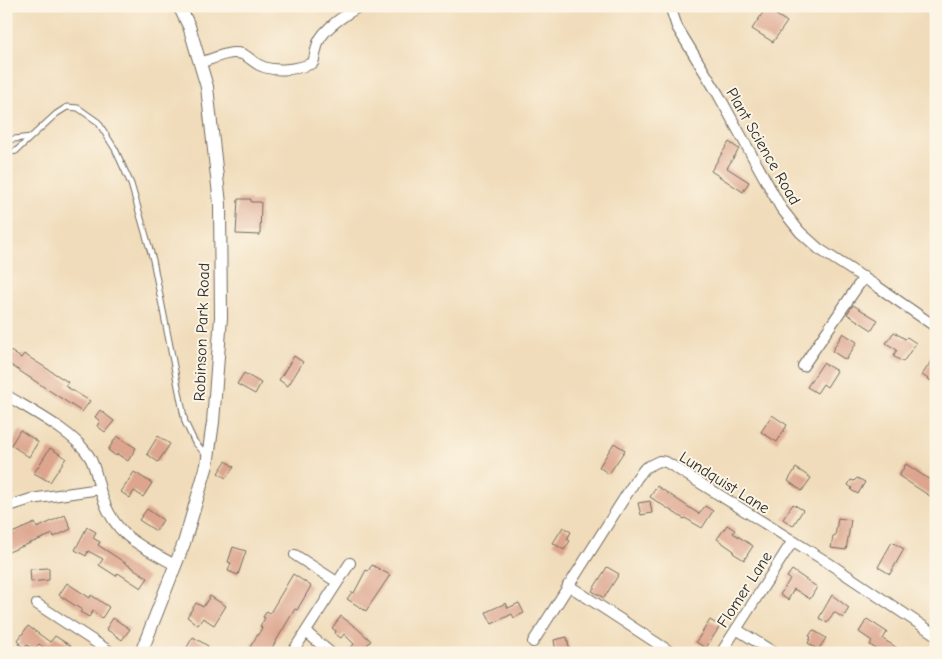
<svg xmlns="http://www.w3.org/2000/svg" width="942" height="659" font-family="'Comic Neue',sans-serif">
  <style>
    .building { fill: #dda58e }
    .lines { fill: none; stroke-linecap: round; stroke-linejoin: round }
    .service-casing { stroke: #70695d; stroke-width: 7 }
    .minor-casing { stroke: #70695d; stroke-width: 12 }
    .tertiary-casing { stroke: #70695d; stroke-width: 14 }
    .service { stroke: #fff; stroke-width: 5 }
    .minor { stroke: #fff; stroke-width: 10 }
    .tertiary { stroke: #fff; stroke-width: 12 }
    .labels { text-anchor: middle; stroke-width: 4; stroke-linejoin: round; paint-order: stroke }
    .street-label { font-size: 16px; fill: #2b2b2b; stroke: #fcf5e5 }
  </style>
  <rect width="100%" height="100%" fill="#fcf5e5"/>
  <filter id="ink" filterUnits="userSpaceOnUse"><feTurbulence type="fractalNoise" baseFrequency=".02" numOctaves="2"/><feDisplacementMap in="SourceGraphic" scale="10" xChannelSelector="R" yChannelSelector="G"/><feConvolveMatrix kernelMatrix="1 2 1 2 8 2 1 2 1" color-interpolation-filters="sRGB"/></filter>
  <filter id="wash" filterUnits="userSpaceOnUse"><feTurbulence type="fractalNoise" baseFrequency=".0096" numOctaves="4" result="noise"/><feDisplacementMap in="SourceGraphic" scale="20" xChannelSelector="R" yChannelSelector="G"/><feGaussianBlur stdDeviation="1.12" result="paint"/><feColorMatrix in="noise" values="0 0 0 0 0 0 0 0 0 0 0 0 0 0 0 0 0 1.4 0 .05"/><feComposite in="paint" operator="in"/></filter>
  <g filter="url(#wash)">
    <rect width="100%" height="100%" fill="#f0dcba"/>
    <g id="blocks">
      <path class="building" d="M 766,8 L 787,22 L 773,42 L 752,29 Z
        M 729,142 L 739,149 L 727,168 L 749,182 L 743,192 L 711,171 Z
        M 238,199 L 251,199 L 251,202 L 261,202 L 260,235 L 236,234 Z
        M 853,305 L 878,320 L 872,330 L 847,314 Z
        M 894,332 L 905,339 L 907,337 L 916,343 L 903,362 L 893,356 L 897,350 L 886,343 Z
        M 843,333 L 857,342 L 846,360 L 832,351 Z
        M 6,348 L 21,358 L 24,354 L 68,382 L 65,386 L 90,401 L 82,412 L 6,362 Z
        M 936,354 L 936,384 L 922,375 Z
        M 294,356 L 303,362 L 288,386 L 279,380 Z
        M 823,363 L 837,371 L 827,387 L 823,384 L 817,393 L 807,387 Z
        M 244,373 L 261,383 L 255,394 L 237,384 Z
        M 100,410 L 114,421 L 105,432 L 97,426 L 100,421 L 95,417 Z
        M 772,415 L 787,425 L 777,442 L 761,432 Z
        M 20,430 L 38,442 L 29,457 L 11,445 Z
        M 117,436 L 136,448 L 128,461 L 117,454 L 116,456 L 108,450 Z
        M 158,436 L 170,444 L 158,462 L 147,454 Z
        M 614,443 L 625,450 L 609,474 L 599,467 Z
        M 50,448 L 66,458 L 50,482 L 34,473 Z
        M 226,461 L 234,467 L 226,478 L 218,473 Z
        M 906,464 L 936,484 L 936,500 L 899,476 Z
        M 796,468 L 811,478 L 802,491 L 788,481 Z
        M 134,472 L 152,483 L 143,497 L 134,491 L 130,498 L 121,492 Z
        M 857,478 L 865,482 L 858,494 L 851,490 L 852,488 L 848,485 L 851,480 L 854,481 Z
        M 657,486 L 699,514 L 705,506 L 713,511 L 702,528 L 685,518 L 684,519 L 650,497 Z
        M 650,501 L 652,513 L 641,515 L 638,503 Z
        M 793,504 L 803,510 L 793,526 L 783,519 Z
        M 147,509 L 163,520 L 156,531 L 139,520 Z
        M 65,515 L 71,529 L 54,537 L 53,534 L 6,553 L 6,538 L 13,535 L 12,533 L 35,523 L 37,528 Z
        M 838,518 L 851,520 L 846,550 L 831,548 L 833,536 L 835,536 Z
        M 727,525 L 735,530 L 733,533 L 753,546 L 744,560 L 733,553 L 734,551 L 717,539 Z
        M 87,527 L 96,532 L 93,538 L 100,542 L 98,545 L 148,578 L 141,588 L 118,573 L 116,576 L 99,565 L 103,559 L 88,551 L 86,556 L 75,550 Z
        M 563,527 L 571,532 L 567,539 L 570,541 L 564,550 L 553,543 Z
        M 892,542 L 904,549 L 890,574 L 878,567 Z
        M 233,547 L 246,551 L 238,575 L 228,571 L 231,563 L 228,562 Z
        M 372,565 L 390,575 L 366,611 L 347,599 L 352,592 L 354,593 L 366,570 L 368,571 Z
        M 607,567 L 619,574 L 604,598 L 592,591 Z
        M 49,568 L 49,580 L 31,582 L 30,569 Z
        M 792,570 L 817,587 L 810,599 L 794,589 L 788,600 L 780,595 L 790,579 L 787,577 Z
        M 293,574 L 311,586 L 297,610 L 295,609 L 269,653 L 258,653 L 250,647 L 262,628 L 260,626 L 265,618 L 263,617 L 267,611 L 270,613 Z
        M 67,583 L 90,598 L 91,595 L 109,607 L 102,618 L 93,611 L 89,617 L 80,612 L 82,610 L 59,595 Z
        M 832,595 L 849,608 L 843,618 L 834,612 L 827,623 L 819,618 Z
        M 210,596 L 226,606 L 214,625 L 203,618 L 198,625 L 187,617 L 196,603 L 203,607 Z
        M 506,603 L 508,608 L 519,603 L 524,613 L 514,618 L 512,614 L 492,624 L 486,612 Z
        M 341,616 L 358,629 L 371,641 L 367,645 L 375,653 L 352,653 L 349,650 L 354,644 L 344,634 L 341,638 L 335,634 L 336,631 L 332,628 Z
        M 113,618 L 130,629 L 122,640 L 106,629 Z
        M 867,619 L 887,632 L 883,639 L 905,653 L 882,653 L 870,645 L 872,641 L 859,632 Z
        M 710,620 L 720,626 L 706,648 L 696,642 Z
        M 28,626 L 50,642 L 55,636 L 71,646 L 67,653 L 52,653 L 39,644 L 34,650 L 27,645 L 25,648 L 19,644 L 20,642 L 18,640 Z
        M 813,630 L 826,638 L 818,650 L 808,643 L 811,637 L 809,636 Z
        M 193,637 L 208,646 L 203,653 L 196,653 L 187,647 Z
        M 567,637 L 570,653 L 556,653 L 554,640 Z"/>
    </g>
  </g>
  <g filter="url(#ink)">
    <use href="#blocks" fill-opacity="0" stroke="#70695d" stroke-width="1"/>
    <g class="lines">
      <defs>
        <path id="service" d="M 31,137 L 56,114 L 67,107 L 78,108 L 98,122 L 115,149 L 131,184 L 153,260 L 185,422 L 194,441 L 206,455
          M 6,140 L 31,137 L 16,151 L 6,153"/>
        <path id="minor" d="M 670,6 L 677,27 L 718,94 L 781,208 L 800,232 L 819,249 L 878,287 L 936,327
          M 200,63 C 212,59 230,50 242,54 C 248,56 253,62 259,65 C 275,73 298,69 313,63 C 315,56 316,49 318,43 C 323,29 347,13 360,6
          M 803,366 L 864,277
          M 6,395 C 30,410 74,432 89,456 C 96,466 98,485 102,496 C 116,538 140,545 175,565
          M 6,507 L 31,499 L 100,489
          M 295,555 L 337,582
          M 568,585 L 672,653
          M 37,604 L 112,653
          M 736,629 L 775,653
          M 306,632 L 331,653
          M 533,642 L 637,478 L 645,468 L 659,461 L 666,462 L 684,473 L 827,562 L 936,635
          M 292,653 L 350,563
          M 721,653 L 792,542"/>
        <path id="tertiary" d="M 141,653 L 184,543 L 207,465 L 213,422 L 221,317 L 220,204 L 207,87 L 189,26 L 179,6"/>
      </defs>
      <use href="#service" class="service-casing"/>
      <use href="#minor" class="minor-casing"/>
      <use href="#tertiary" class="tertiary-casing"/>
      <use href="#service" class="service"/>
      <use href="#minor" class="minor"/>
      <use href="#tertiary" class="tertiary"/>
    </g>
  </g>
  <g class="labels">
    <g class="street-label">
      <text transform="translate(764 146) rotate(60)" y="6">Plant Science Road</text>
      <text transform="translate(201 332) rotate(-88)" y="6">Robinson Park Road</text>
      <text transform="translate(725 482) rotate(32)" y="6">Lundquist Lane</text>
      <text transform="translate(744 589) rotate(-57)" y="6">Flomer Lane</text>
    </g>
  </g>
  <rect width="942" height="659" fill="none" stroke="#fcf5e5" stroke-width="25"/>
</svg>
